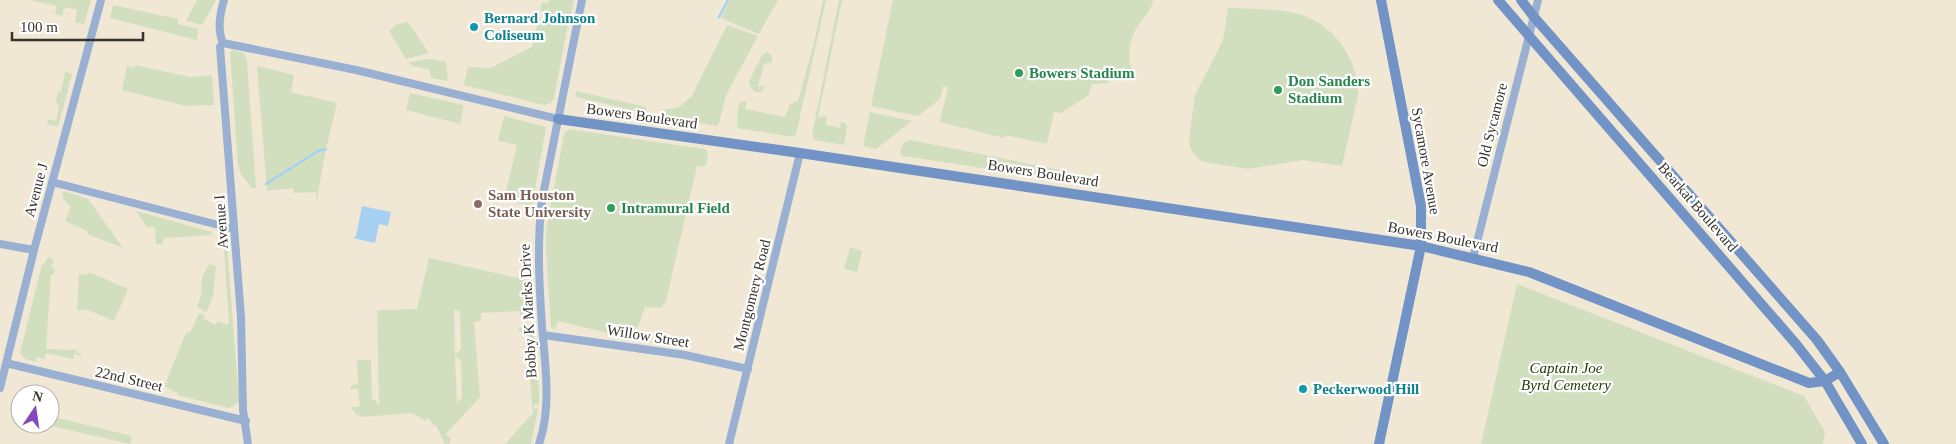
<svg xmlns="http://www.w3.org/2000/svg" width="1956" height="444" font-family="Georgia,serif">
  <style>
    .green { fill: #d1dfbf; fill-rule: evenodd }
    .water { fill: #a6d1f3 }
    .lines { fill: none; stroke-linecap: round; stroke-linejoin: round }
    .stream { stroke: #a6d1f3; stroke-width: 2.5 }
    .street { stroke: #99b0d3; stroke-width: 8 }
    .secondary { stroke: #7193c6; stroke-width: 10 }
    .culture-dot { fill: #0f9aa8; stroke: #fff; stroke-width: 2 }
    .leisure-dot { fill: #2e9e5b; stroke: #fff; stroke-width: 2 }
    .education-dot { fill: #8d6e63; stroke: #fff; stroke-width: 2 }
    .labels { text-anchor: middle; stroke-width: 4.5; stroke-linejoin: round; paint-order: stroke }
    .culture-label { font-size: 15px; font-weight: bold; fill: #0d838f; stroke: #fff; text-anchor: start }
    .leisure-label { font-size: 15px; font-weight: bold; fill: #27864d; stroke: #fff; text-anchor: start }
    .street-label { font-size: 15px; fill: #37342d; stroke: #fff }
    .education-label { font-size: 15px; font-weight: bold; fill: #785e54; stroke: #fff; text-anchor: start }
    .park-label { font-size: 15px; font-style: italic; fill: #283904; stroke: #fff }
  </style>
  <rect width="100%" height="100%" fill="#f1e7d5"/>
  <path class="green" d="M 30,0 L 91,0 L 84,24 L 75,22 L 77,10 L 64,7 L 62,16 L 55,14 L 57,6 Z
    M 197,0 L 216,0 L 202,25 L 186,21 Z
    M 549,0 L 574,0 L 570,18 L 540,11 L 542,2 L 548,4 Z
    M 730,0 L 778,0 L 759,34 L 721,18 Z
    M 823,0 L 826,0 L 796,134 L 793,137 L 737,128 L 738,107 L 741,102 L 747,101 L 745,109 L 785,117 L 790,104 L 798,101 L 814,43 Z
    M 839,0 L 842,0 L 818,117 L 827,116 L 826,125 L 840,128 L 841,122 L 845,123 L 847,127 L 844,145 L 815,140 L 812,135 Z
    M 893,0 L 1153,0 L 1153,1 C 1151,11 1145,16 1139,24 C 1128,40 1126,61 1135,78 L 1126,80 L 1110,76 L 1108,83 L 1092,84 L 1089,95 L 1061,113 L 1054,112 L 1047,144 L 1005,135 L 1004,138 L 940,122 L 948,87 L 943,86 L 940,99 L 918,116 L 871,106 Z
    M 113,5 L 178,19 L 178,24 L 198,29 L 197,40 L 110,18 Z
    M 1228,8 C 1249,9 1273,8 1294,13 C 1332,21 1358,57 1358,95 L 1342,166 L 1303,160 L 1248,169 L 1204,162 L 1197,158 L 1190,147 L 1189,140 L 1195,95 L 1223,40 Z
    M 539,17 L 568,24 L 554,98 L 551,103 L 544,105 L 464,85 L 468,67 L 491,68 L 532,47 Z
    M 408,22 L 429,53 L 406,59 L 389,31 L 397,24 Z
    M 727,25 L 758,36 L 726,95 L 719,123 L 717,126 L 666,117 L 664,115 L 665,110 L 679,107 L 692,96 Z
    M 233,50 L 244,53 L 247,62 L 256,188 L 252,188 C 246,181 240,174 238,165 L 230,52 Z
    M 767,52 L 772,56 L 772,62 L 764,64 L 758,87 L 764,86 L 764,89 L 761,92 L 755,92 L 751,88 L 749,81 L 762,55 Z
    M 430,59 L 446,62 L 448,81 L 431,78 L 429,69 L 411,66 L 409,62 Z
    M 135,65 L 190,77 L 212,75 L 214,105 L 185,106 L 122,90 L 127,66 L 134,68 Z
    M 257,66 L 294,75 L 291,92 L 337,103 L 326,149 L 316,204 L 316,192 L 294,193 L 293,188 L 267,191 Z
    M 65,72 L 72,74 L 58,127 L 47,124 L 48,119 L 56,121 L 59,107 L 56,100 L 58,91 L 61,92 Z
    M 576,91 L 646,107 L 645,113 L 576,97 Z
    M 410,93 L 464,105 L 460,124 L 406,110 Z
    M 870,112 L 912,121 L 876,149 L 863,146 Z
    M 504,116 L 546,127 L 532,206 L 504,200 L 517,145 L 498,141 Z
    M 569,129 L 697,148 L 704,149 L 708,152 L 706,166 L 697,166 L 666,301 L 661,308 L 645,307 L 638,327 L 630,329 L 626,340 L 614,337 L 612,331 L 608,333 L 558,321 L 555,329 L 551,328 L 546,249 L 546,231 L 564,134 Z
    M 910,140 L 1065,171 L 1067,176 L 1064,180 L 1060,180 L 903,156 L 901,155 L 900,149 L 905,142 Z
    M 63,191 L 88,199 L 123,248 L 88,234 L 87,231 L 65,221 L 71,206 C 65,203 62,198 63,191 Z
    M 136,211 L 212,232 L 213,235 L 163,238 L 163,244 L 156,244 L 155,227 L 147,227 Z
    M 223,235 L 227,244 L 239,402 L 229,408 L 177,395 L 178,393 L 163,386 L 164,383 L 167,383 L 167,379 L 185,335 L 188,332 L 190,333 L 199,313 L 205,315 L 204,319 L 215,325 L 218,321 L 227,325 L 229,323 Z
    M 850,247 L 862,251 L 857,272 L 844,269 Z
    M 48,257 L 54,260 L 51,267 L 57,272 L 54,271 L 54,274 L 51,275 L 46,349 L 77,350 L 77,353 L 81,353 L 81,356 L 74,354 L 73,359 L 46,353 L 44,359 L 37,357 L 36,362 L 25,359 L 20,353 L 42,264 L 44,264 Z
    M 429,258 L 531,281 L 533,308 L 520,315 L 520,311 L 481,313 L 481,321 L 474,322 L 480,397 L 446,434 L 451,439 L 449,444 L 445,444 L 436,425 L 434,426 L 429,418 L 425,420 L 411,413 L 363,417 L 357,415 L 352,409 L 352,407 L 360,407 L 358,389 L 350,389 L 351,385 L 358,384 L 357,360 L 371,360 L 372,400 L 375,400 L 379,405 L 377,310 L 417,309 ZM 454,309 L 460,312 L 461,349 L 455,355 ZM 455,356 L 461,361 L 462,397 L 457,404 Z
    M 209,264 L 216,266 L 213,297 L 206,312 L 197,307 L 201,296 L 202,278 Z
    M 89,272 L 128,289 L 114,321 L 88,310 L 77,310 L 79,274 L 88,275 Z
    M 1517,284 L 1804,396 L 1825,432 L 1823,444 L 1481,444 Z
    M 533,326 L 539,390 L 539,404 L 534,405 L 534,408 L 538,409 L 531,444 L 505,444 L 533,413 L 526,332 L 520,332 L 518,329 L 519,328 Z
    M 50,416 L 132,436 L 130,444 L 43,424 L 50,424 Z"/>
  <path class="water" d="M 362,206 L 391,212 L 388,226 L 379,224 L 375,243 L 353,238 L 356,236 Z"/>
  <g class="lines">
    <path class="stream" d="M 719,17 L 728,0
      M 266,184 L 318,151 L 326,149"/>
    <path class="street" d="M 224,0 C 220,14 217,29 223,43 L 220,47 L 241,317 L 243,410 L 248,444
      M 223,43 L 356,70 L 558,119
      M 52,182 L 234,229
      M 0,244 L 34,250
      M 1473,258 L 1538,0
      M 543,335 L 685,355 L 748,369
      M 6,363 L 246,421
      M 0,388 L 34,250 L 101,0
      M 539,444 C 552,407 545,364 542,326 C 539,283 537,242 542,200 L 582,0
      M 729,444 L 800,153"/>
    <path class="secondary" d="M 1498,0 L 1796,344 L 1825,381 L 1862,444
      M 1521,0 L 1534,17 L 1817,340 L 1840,372 L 1884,444
      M 558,119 L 800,153 L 1421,246 L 1529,272 L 1809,383 L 1825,381 L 1840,372
      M 1379,444 L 1421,246 L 1421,206 L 1381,0"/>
  </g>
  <g class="culture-dot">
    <circle cx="474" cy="27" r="5"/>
    <circle cx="1303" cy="389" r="5"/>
  </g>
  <g class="leisure-dot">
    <circle cx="1019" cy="73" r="5"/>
    <circle cx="1278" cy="90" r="5"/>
    <circle cx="611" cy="208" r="5"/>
  </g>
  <circle class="education-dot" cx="478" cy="204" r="5"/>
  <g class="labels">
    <g class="culture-label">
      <text x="484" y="23">Bernard Johnson<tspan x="484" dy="17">Coliseum</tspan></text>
      <text x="1313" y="394">Peckerwood Hill</text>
    </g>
    <g class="leisure-label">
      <text x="1029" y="78">Bowers Stadium</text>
      <text x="1288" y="86">Don Sanders<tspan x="1288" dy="17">Stadium</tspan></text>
      <text x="621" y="213">Intramural Field</text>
    </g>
    <g class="street-label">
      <text transform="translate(642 116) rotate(8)" y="5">Bowers Boulevard</text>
      <text transform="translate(1492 125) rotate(-76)" y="5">Old Sycamore</text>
      <text transform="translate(1426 161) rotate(80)" y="5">Sycamore Avenue</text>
      <text transform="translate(1043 173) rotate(9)" y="5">Bowers Boulevard</text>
      <text transform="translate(36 190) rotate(-75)" y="5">Avenue J</text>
      <text transform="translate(1698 207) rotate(49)" y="5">Bearkat Boulevard</text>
      <text transform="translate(221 222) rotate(-94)" y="5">Avenue I</text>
      <text transform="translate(1443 237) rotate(11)" y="5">Bowers Boulevard</text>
      <text transform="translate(752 295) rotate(-76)" y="5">Montgomery Road</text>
      <text transform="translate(528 311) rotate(-93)" y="5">Bobby K Marks Drive</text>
      <text transform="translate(648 336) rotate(9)" y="5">Willow Street</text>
      <text transform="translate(129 379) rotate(13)" y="5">22nd Street</text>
    </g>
    <g class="education-label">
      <text x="488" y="200">Sam Houston<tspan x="488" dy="17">State University</tspan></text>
    </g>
    <g class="park-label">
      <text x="1566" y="373">Captain Joe<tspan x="1566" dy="17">Byrd Cemetery</tspan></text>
    </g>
  </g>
  <g transform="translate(35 409) rotate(13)"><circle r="24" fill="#ffffff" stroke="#afaeab"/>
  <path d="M0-4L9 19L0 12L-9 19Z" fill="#8549bf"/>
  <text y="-8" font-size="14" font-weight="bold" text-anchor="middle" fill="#37342d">N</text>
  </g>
  <path d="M12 32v8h131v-8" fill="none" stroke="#37342d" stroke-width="2.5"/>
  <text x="20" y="32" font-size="15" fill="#37342d" stroke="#ffffff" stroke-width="4" paint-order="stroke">100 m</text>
</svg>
